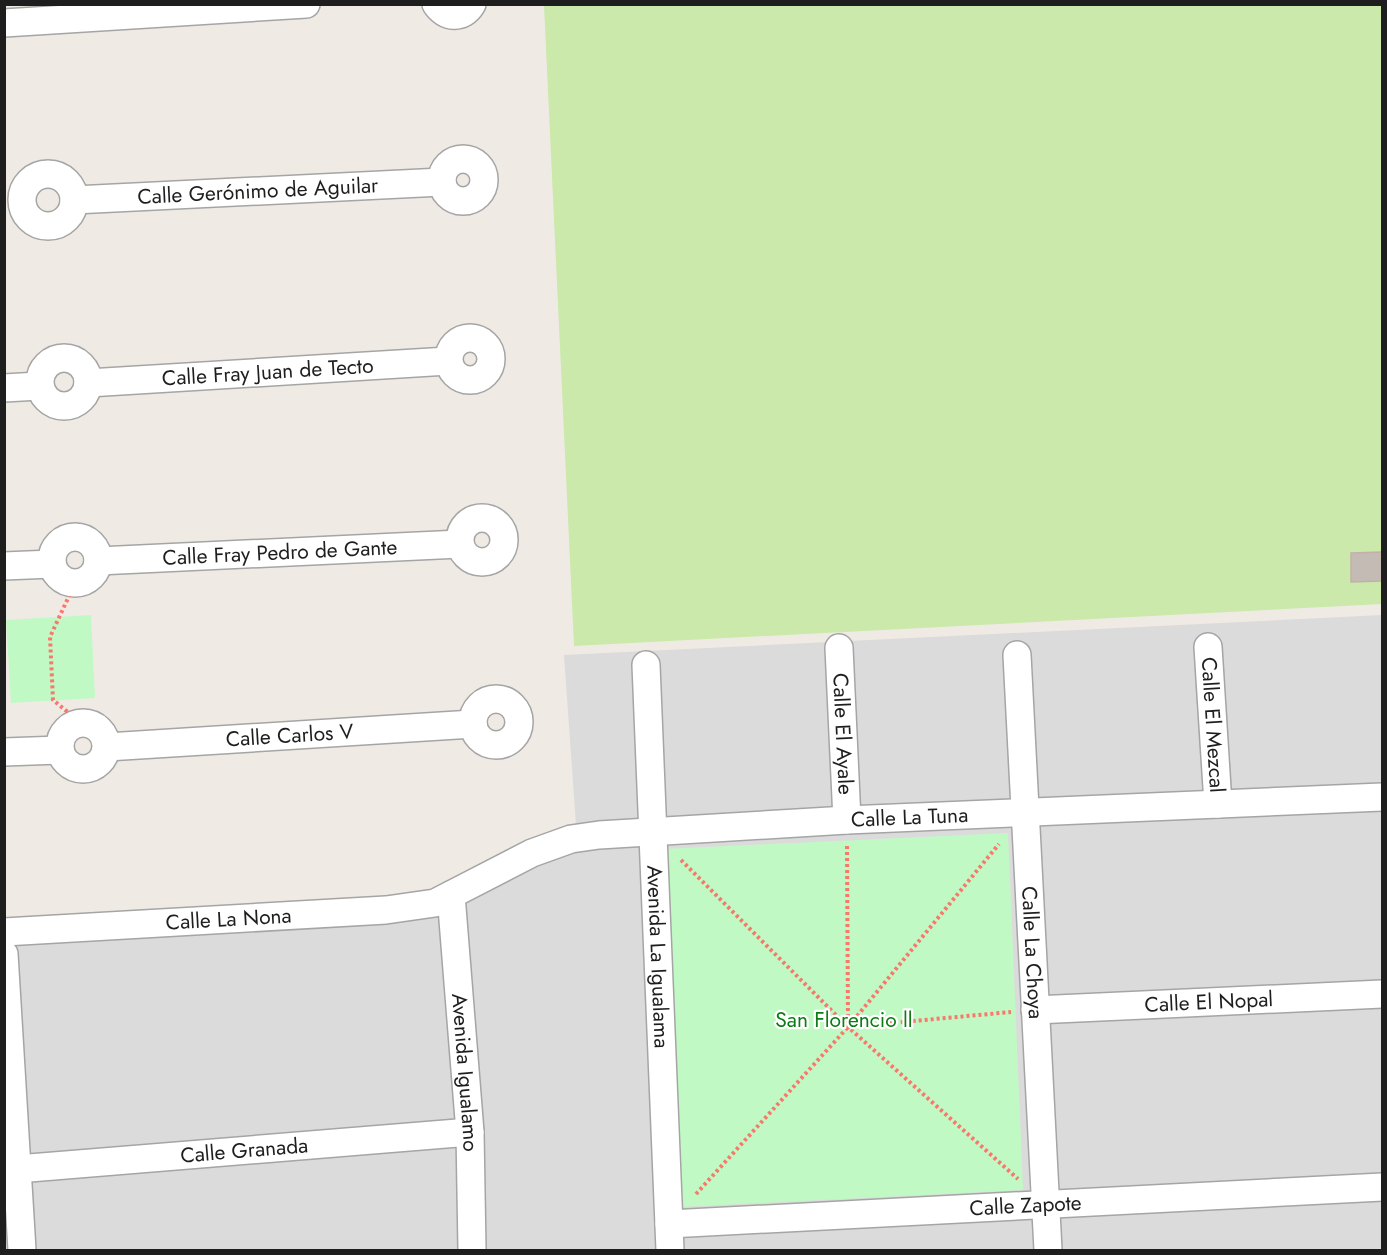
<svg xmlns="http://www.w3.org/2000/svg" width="1387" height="1255" font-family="Jost,sans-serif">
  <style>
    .residential { fill: #dcdbdb }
    .grass { fill: #cae9aa }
    .park { fill: #c1f9c5 }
    .building { fill: #c4bbb4; stroke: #c1b2a7; stroke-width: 1.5 }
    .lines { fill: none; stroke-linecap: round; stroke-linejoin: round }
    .minor-casing { stroke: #a5a5a5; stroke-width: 30 }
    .path { stroke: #f9786c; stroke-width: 4; stroke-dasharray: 3 3; stroke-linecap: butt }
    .minor { stroke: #fff; stroke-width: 27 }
    .labels { text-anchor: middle; stroke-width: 4.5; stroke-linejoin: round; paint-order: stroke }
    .street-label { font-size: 21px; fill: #1e1e1e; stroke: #fff }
    .park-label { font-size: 21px; fill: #0c7c14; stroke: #fff }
  </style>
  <rect width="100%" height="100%" fill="#efebe4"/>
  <path class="residential" d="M 1382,615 L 1382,1250 L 5,1250 L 5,935 L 409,909 L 577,840 L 564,655 Z"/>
  <path class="grass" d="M 544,5 L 1382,5 L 1382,604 L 574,646 Z"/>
  <path class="park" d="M 91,615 L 95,698 L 11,703 L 6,620 Z
    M 1008,833 L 1023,1190 L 680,1207 L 664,849 Z"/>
  <path class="building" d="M 1382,552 L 1382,581 L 1351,582 L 1351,553 Z"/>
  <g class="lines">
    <defs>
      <g id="minor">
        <path d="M 436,4 C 445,18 463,20 472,4"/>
        <path d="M 4,23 L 306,4"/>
        <circle cx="463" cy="180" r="21"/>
        <circle cx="48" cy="200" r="26"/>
        <path id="s1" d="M 74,200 L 442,182"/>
        <circle cx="470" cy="359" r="21"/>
        <circle cx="64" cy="382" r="24"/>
        <path id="s2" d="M 88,383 L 448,361"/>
        <path d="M 4,388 L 39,386"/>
        <circle cx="482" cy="540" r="22"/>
        <circle cx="75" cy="560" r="23"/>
        <path id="s3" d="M 98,561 L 460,544"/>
        <path d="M 4,566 L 52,564"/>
        <path id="s4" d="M 1208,647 L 1218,804"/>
        <path id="s5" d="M 839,648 L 847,820"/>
        <path id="s6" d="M 1017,655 L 1048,1250"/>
        <path id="s7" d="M 646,665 L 670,1250"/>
        <circle cx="496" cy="722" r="23"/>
        <circle cx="83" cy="746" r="23"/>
        <path id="s8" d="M 107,747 L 473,724"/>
        <path d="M 4,752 L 60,750"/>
        <path id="s9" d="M 451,895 L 470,1132 L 472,1250"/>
        <path id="s10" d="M 4,932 L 386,910 L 435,903 L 532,853 L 571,839 L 599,835 L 847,820 L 1382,797"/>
        <path d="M 4,954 L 22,1250"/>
        <path id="s11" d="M 1035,1010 L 1382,994"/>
        <path id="s12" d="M 17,1169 L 470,1132"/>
        <path id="s13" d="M 669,1224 L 1382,1187"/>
      </g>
    </defs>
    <use href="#minor" class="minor-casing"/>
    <path class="path" d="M 75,583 L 50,637 L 53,700 L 80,722
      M 847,846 L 848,1027 L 1011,1012
      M 681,860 L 848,1027 L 1018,1179
      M 696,1194 L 848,1027 L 999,844"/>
    <use href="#minor" class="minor"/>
  </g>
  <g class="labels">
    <g class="street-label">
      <text dy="7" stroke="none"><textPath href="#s1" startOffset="184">Calle Gerónimo de Aguilar</textPath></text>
      <text dy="7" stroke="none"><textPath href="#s2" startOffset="180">Calle Fray Juan de Tecto</textPath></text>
      <text dy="7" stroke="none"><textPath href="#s3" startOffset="182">Calle Fray Pedro de Gante</textPath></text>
      <text dy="7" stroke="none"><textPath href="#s4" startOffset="78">Calle El Mezcal</textPath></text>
      <text dy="7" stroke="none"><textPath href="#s5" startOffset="86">Calle El Ayale</textPath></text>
      <text dy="7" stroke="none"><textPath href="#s8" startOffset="183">Calle Carlos V</textPath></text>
      <text dy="7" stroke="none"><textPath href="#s10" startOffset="922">Calle La Tuna</textPath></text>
      <text dy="7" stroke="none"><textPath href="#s10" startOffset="225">Calle La Nona</textPath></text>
      <text dy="7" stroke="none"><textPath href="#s6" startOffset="298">Calle La Choya</textPath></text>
      <text dy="7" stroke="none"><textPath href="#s7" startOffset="292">Avenida La Igualama</textPath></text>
      <text dy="7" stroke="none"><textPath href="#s11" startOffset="174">Calle El Nopal</textPath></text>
      <text dy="7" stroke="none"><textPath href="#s9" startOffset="178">Avenida Igualamo</textPath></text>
      <text dy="7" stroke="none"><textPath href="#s12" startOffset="228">Calle Granada</textPath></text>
      <text dy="7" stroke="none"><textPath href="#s13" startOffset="357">Calle Zapote</textPath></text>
    </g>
    <g class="park-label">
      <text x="844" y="1027">San Florencio ll</text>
    </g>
  </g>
  <rect width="1387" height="1255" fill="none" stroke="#1e1e1e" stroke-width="12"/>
</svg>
